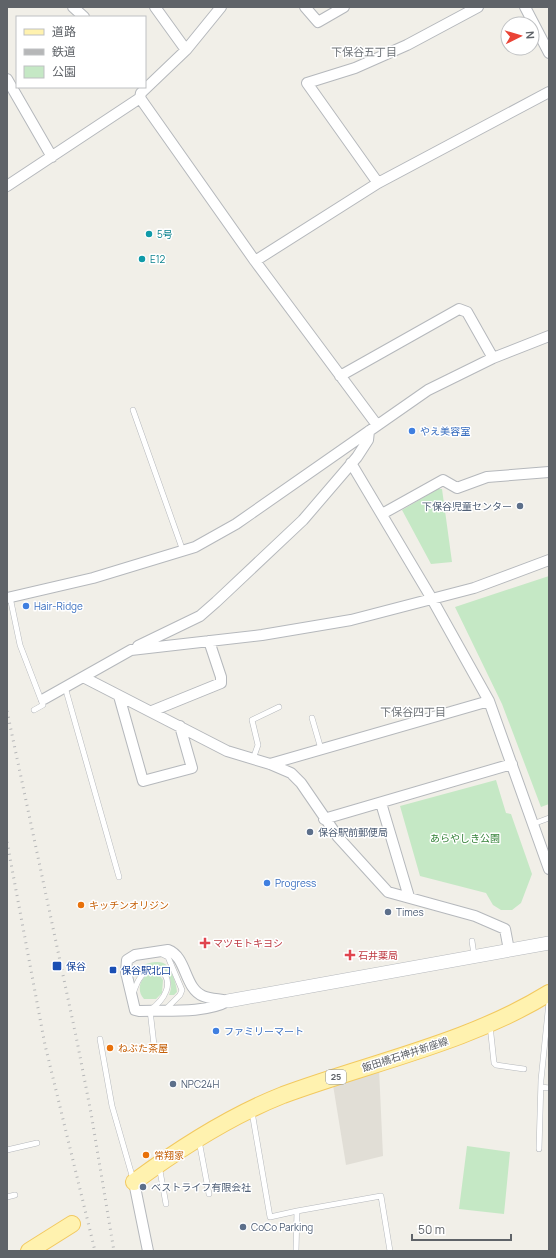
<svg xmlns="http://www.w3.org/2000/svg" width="556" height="1258" font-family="Manrope,'Noto Sans JP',sans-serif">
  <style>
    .education { fill: #e1ded6 }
    .green { fill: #c5e8c5 }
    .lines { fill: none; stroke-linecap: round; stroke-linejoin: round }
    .service-casing { stroke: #b5b8bc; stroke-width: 6 }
    .minor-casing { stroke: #b5b8bc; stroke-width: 12 }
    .tertiary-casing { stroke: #b5b8bc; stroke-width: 14 }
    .primary-casing { stroke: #f2c960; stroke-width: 18 }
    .service { stroke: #fff; stroke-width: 5 }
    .minor { stroke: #fff; stroke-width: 10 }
    .tertiary { stroke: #fff; stroke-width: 13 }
    .primary { stroke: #fff2af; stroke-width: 16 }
    .rail { stroke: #b6b7b8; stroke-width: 3; stroke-dasharray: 1 5; stroke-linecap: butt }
    .culture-dot { fill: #0f9aa8; stroke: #fff; stroke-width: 1.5 }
    .shop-dot { fill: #3f7fe0; stroke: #fff; stroke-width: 1.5 }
    .service-dot { fill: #5c6f8a; stroke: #fff; stroke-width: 1.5 }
    .food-dot { fill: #e8710a; stroke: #fff; stroke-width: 1.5 }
    .health-dot { fill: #e0444e; stroke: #fff; stroke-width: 1.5 }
    .transit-dot { fill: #1a4fb4; stroke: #fff; stroke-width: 1.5 }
    .labels { text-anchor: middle; stroke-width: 3; stroke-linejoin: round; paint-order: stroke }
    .shield { fill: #fff; stroke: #8f9295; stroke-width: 1 }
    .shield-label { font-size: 9px; font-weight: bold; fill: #5f6368 }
    .culture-label { font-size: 10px; fill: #0d838f; stroke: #fff; text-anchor: start }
    .shop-label { font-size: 10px; fill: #366cbe; stroke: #fff; text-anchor: start }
    .service-label { font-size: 10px; fill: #4e5e75; stroke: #fff; text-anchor: start }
    .park-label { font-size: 10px; fill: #348238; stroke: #fff }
    .food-label { font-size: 10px; fill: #c56008; stroke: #fff; text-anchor: start }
    .health-label { font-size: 10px; fill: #be3a42; stroke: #fff; text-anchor: start }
    .transit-label { font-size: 10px; fill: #164399; stroke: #fff; text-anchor: start }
    .street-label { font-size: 10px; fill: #5f6368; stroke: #fff }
    .neighbourhood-label { font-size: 11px; fill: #70757a; stroke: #fff }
  </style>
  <rect width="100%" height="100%" fill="#f1efe8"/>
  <path class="education" d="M 379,1069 L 383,1156 L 346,1165 L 333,1085 Z"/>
  <path class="green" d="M 438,489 L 442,489 L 452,562 L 431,564 L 402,510 Z
    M 549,576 L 549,804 L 541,807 L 502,704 L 455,607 Z
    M 496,780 L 506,813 L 511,814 L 532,874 L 521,903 L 512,910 L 501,910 L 493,905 L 486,893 L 420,876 L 400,806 Z
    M 155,962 C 159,962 162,962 165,964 C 171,968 177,985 177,992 L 174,995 L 169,995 C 174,984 170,972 160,966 L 147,967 L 137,977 C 137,966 146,963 155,962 Z
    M 157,972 L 163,980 L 162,993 L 156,999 L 144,999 C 134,988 143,972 157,972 Z
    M 467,1146 L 510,1152 L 504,1214 L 459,1209 Z"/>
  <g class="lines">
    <defs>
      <path id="service" d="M 133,410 L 183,551
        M 10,597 L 20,645 L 43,705 L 34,710
        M 65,687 L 119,877
        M 312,718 L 321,749
        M 253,759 L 258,745 L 252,720 L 279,707
        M 533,824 L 549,818
        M 472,941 L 474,955
        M 160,953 L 168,957 L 182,990 L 180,995 L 165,1010
        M 133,994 C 137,981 143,967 159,969 C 177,982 163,1001 150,1010 L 154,1045
        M 490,1025 L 494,1063 L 496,1065 L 524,1069
        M 100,1039 L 112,1106 L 133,1179
        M 541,1087 L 549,1088
        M 252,1112 L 270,1217 L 297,1211 L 296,1251
        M 197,1142 L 200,1146 L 209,1194
        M 539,1149 L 541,1080 L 549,1002
        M 7,1150 L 37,1143
        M 157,1167 L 160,1171 L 166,1204
        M 7,1197 L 15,1195
        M 297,1211 L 381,1196 L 390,1251"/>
      <path id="minor" d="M 73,7 L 84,17
        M 155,7 L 186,50
        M 305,7 L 318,22 L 344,7
        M 525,7 L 549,53
        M 7,79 L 52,157
        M 140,98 L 255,261 L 377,425
        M 378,183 L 307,83 L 355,68 L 407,45 L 478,7
        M 7,186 L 140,98 L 141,93 L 186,50 L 221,7
        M 255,261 L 378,183 L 549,92
        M 340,376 L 459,309 L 467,312 L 493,358
        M 351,463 L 432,599 L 489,701 L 549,869
        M 382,514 L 443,480 L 457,488 L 487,477 L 549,472
        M 7,598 L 93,578 L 195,547 L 236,524 L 428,390 L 493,358 L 549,336
        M 138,646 L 200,616 L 216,602 L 303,520 L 357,457 L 368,440 L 369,431
        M 83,677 L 227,751 L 270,764 L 291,773 L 301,783 L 338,837 L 388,892 L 475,916 L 505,929 L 509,950
        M 119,696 L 143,781 L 192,768 L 180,726
        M 44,699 L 131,650 L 262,635 L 351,620 L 474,588 L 549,560
        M 152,711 L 221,683 L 221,677 L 209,641
        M 270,764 L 489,701
        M 381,803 L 409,897
        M 324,819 L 512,764
        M 168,950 C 187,957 184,988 203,996 C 210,999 220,999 228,1001 C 205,1014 164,1010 139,1011 L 135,1010 L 126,972 L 127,960 L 135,955 Z
        M 134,1182 L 148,1251"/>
      <path id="tertiary" d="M 228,1001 L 549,943"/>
      <path id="primary" d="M 134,1182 C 180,1148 230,1116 283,1095 C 372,1062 468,1043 549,993
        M 29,1251 L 72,1224"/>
    </defs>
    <use href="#service" class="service-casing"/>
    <use href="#minor" class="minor-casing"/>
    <use href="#tertiary" class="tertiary-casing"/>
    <use href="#primary" class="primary-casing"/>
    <use href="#service" class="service"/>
    <use href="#minor" class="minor"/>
    <use href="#tertiary" class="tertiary"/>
    <use href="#primary" class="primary"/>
    <path class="rail" d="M 7,711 L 77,1041 L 91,1113 L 114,1251
      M 7,842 L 45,1045 L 95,1251"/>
  </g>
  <g class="culture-dot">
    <circle cx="149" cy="234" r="4"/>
    <circle cx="142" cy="259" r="4"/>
  </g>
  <g class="shop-dot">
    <circle cx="412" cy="431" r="4"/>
    <circle cx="26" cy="606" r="4"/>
    <circle cx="267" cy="883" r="4"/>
    <circle cx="216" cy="1031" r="4"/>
  </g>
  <g class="service-dot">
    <circle cx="520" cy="506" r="4"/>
    <circle cx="310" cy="832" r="4"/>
    <circle cx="388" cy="912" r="4"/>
    <circle cx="173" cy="1084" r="4"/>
    <circle cx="143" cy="1187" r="4"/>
    <circle cx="243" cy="1227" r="4"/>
  </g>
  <g class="food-dot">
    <circle cx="81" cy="905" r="4"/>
    <circle cx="110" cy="1048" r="4"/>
    <circle cx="146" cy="1155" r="4"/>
  </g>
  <g class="health-dot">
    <path d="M203 937h4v4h4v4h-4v4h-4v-4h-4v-4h4z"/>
    <path d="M348 949h4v4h4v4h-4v4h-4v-4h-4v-4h4z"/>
  </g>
  <g class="transit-dot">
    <rect x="52" y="961" width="10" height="10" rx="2"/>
    <rect x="109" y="966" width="8" height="8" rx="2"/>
  </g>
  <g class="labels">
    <rect class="shield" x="326" y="1070" width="20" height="14" rx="3"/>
    <g class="shield-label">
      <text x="336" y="1080">25</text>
    </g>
    <g class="culture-label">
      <text x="157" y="238">5号</text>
      <text x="150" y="263">E12</text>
    </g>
    <g class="shop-label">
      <text x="420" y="435">やえ美容室</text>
      <text x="34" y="610">Hair-Ridge</text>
      <text x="275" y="887">Progress</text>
      <text x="224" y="1035">ファミリーマート</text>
    </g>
    <g class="service-label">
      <text x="512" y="510" text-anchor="end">下保谷児童センター</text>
      <text x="318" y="836">保谷駅前郵便局</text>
      <text x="396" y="916">Times</text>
      <text x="181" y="1088">NPC24H</text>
      <text x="151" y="1191">ベストライフ有限会社</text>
      <text x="251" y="1231">CoCo Parking</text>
    </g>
    <g class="park-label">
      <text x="465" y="842">あらやしき公園</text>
    </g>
    <g class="food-label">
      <text x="89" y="909">キッチンオリジン</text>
      <text x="118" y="1052">ねぶた茶屋</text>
      <text x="154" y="1159">常翔家</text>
    </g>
    <g class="health-label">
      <text x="213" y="947">マツモトキヨシ</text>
      <text x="358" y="959">石井薬局</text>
    </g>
    <g class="transit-label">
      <text x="66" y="970">保谷</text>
      <text x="121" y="974">保谷駅北口</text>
    </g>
    <g class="street-label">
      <text transform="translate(405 1054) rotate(-18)" y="4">飯田橋石神井新座線</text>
    </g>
    <g class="neighbourhood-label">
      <text x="364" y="56">下保谷五丁目</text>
      <text x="413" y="716">下保谷四丁目</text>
    </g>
  </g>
  <rect width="556" height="1258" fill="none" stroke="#5f6368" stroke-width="16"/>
  <rect x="16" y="16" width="130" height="72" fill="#ffffff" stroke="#bfc1c3"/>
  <rect x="24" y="29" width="20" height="6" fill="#fff2af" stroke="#bfc1c3"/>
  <text x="52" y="36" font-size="12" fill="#5f6368">道路</text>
  <rect x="24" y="49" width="20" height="6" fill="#b6b7b8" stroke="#bfc1c3"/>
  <text x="52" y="56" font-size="12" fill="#5f6368">鉄道</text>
  <rect x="24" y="66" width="20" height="12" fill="#c5e8c5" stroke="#bfc1c3"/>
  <text x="52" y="76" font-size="12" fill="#5f6368">公園</text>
  <g transform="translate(520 36) rotate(85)"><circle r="19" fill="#ffffff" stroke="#bfc1c3"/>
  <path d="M0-3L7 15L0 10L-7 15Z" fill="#ea4335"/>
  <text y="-6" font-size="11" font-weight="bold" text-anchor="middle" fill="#5f6368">N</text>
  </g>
  <path d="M412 1234v6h99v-6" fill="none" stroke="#5f6368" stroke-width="2"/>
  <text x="418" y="1234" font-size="12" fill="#5f6368" stroke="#ffffff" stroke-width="3" paint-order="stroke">50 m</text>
</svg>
